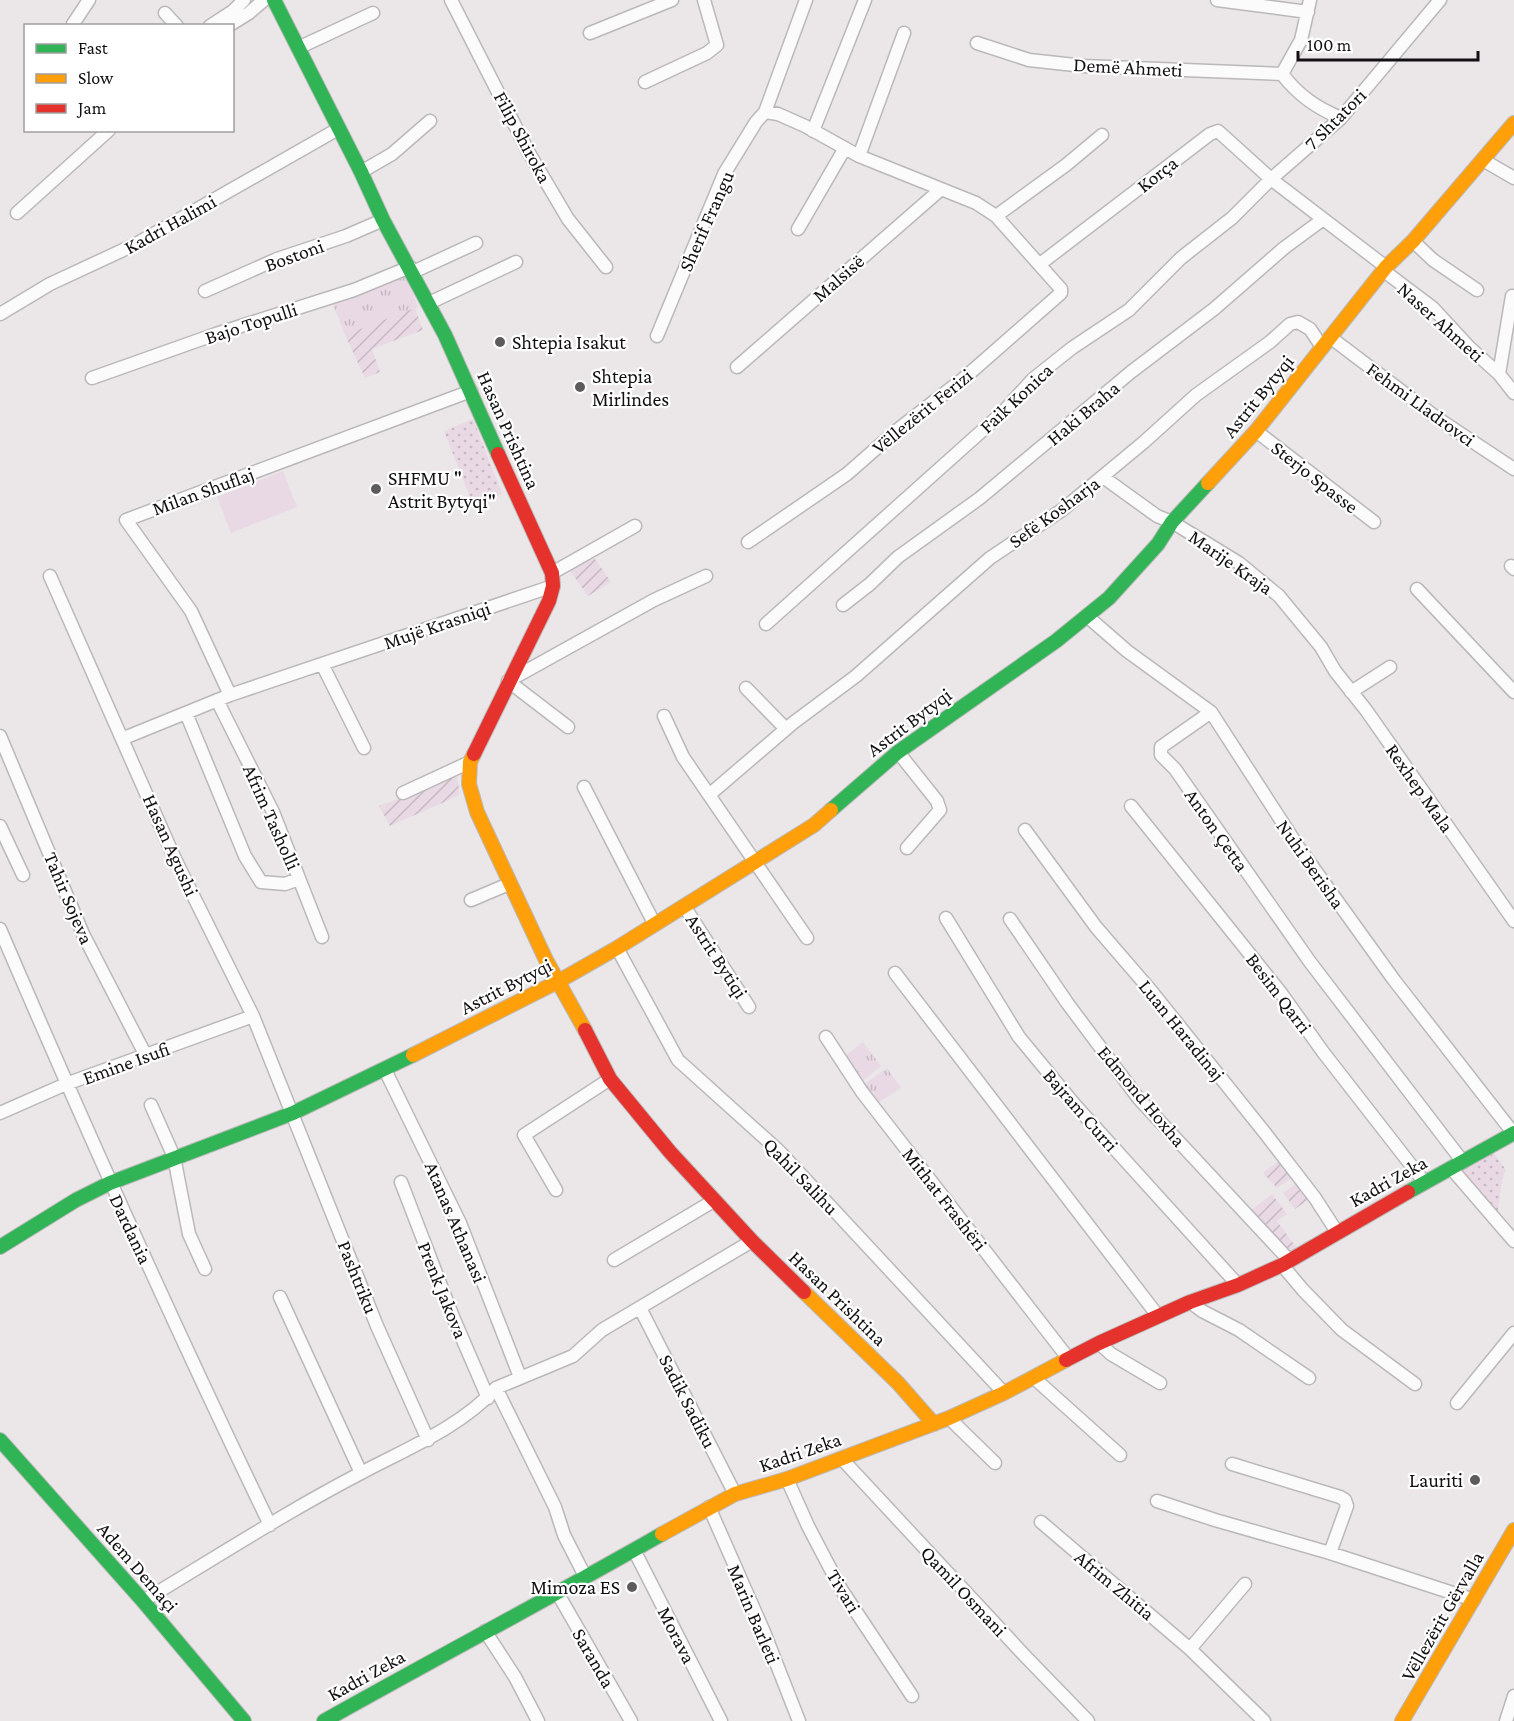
<svg xmlns="http://www.w3.org/2000/svg" width="1514" height="1721" font-family="'Crimson Pro',serif">
  <style>
    .grass { fill: url(#grass-tufts) }
    .park { fill: url(#park-dots) }
    .garden { fill: url(#garden-furrows) }
    .pitch { fill: #e8d9e4 }
    .lines { fill: none; stroke-linecap: round; stroke-linejoin: round }
    .street-casing { stroke: #bab8b9; stroke-width: 15 }
    .fast-casing { stroke: #bab8b9; stroke-width: 16 }
    .slow-casing { stroke: #bab8b9; stroke-width: 16 }
    .jam-casing { stroke: #bab8b9; stroke-width: 16 }
    .street { stroke: #fcfbfc; stroke-width: 12 }
    .fast { stroke: #30b455; stroke-width: 14 }
    .slow { stroke: #ff9f0a; stroke-width: 14 }
    .jam { stroke: #e5322d; stroke-width: 14 }
    .poi-dot { fill: #5e5b5d; stroke: #fff; stroke-width: 2 }
    .labels { text-anchor: middle; stroke-width: 4.5; stroke-linejoin: round; paint-order: stroke }
    .street-label { font-size: 20px; fill: #121012; stroke: #fff }
    .poi-label { font-size: 20px; fill: #121012; stroke: #fff; text-anchor: start }
  </style>
  <defs>
    <pattern id="grass-tufts" width="24" height="20" patternUnits="userSpaceOnUse" patternTransform="scale(1.5)"><rect width="24" height="20" fill="#e8d9e4"/><path d="M3 7l-1-3M5 7V3M7 7l1-3M15 17l-1-3M17 17v-4M19 17l1-3" fill="none" stroke="#c6b9c3"/></pattern>
    <pattern id="park-dots" width="8" height="8" patternUnits="userSpaceOnUse" patternTransform="scale(1.5)"><rect width="8" height="8" fill="#e8d9e4"/><path d="M2 2h.1M6 6h.1" fill="none" stroke="#c6b9c3" stroke-width="1.8" stroke-linecap="round"/></pattern>
    <pattern id="garden-furrows" width="10" height="10" patternUnits="userSpaceOnUse" patternTransform="scale(1.5)"><rect width="10" height="10" fill="#e8d9e4"/><path d="M-1 1l2-2M0 10L10 0M9 11l2-2" fill="none" stroke="#c6b9c3"/></pattern>
  </defs>
  <rect width="100%" height="100%" fill="#ebe7e9"/>
  <path class="grass" d="M 404,271 L 418,307 L 345,335 L 331,299 Z
    M 863,1042 L 881,1066 L 855,1087 L 837,1062 Z
    M 887,1068 L 901,1088 L 870,1108 L 855,1091 Z"/>
  <path class="park" d="M 473,419 L 502,494 L 473,505 L 444,431 Z
    M 1491,1149 L 1506,1170 L 1502,1179 L 1497,1219 L 1458,1172 Z"/>
  <path class="garden" d="M 415,308 L 423,330 L 372,349 L 380,372 L 365,378 L 345,335 Z
    M 593,556 L 611,582 L 588,596 L 570,571 Z
    M 457,776 L 460,795 L 390,826 L 379,806 Z
    M 1278,1161 L 1292,1178 L 1277,1188 L 1263,1173 Z
    M 1297,1183 L 1308,1200 L 1295,1209 L 1283,1193 Z
    M 1272,1194 L 1287,1214 L 1277,1221 L 1296,1247 L 1285,1256 L 1250,1211 Z"/>
  <path class="pitch" d="M 283,471 L 297,507 L 231,533 L 217,497 Z"/>
  <g class="lines">
    <defs>
      <path id="street" d="M 451,0 L 529,153 L 568,219 L 606,267
        M 1217,0 L 1308,12
        M 165,13 L 177,26
        M 73,24 L 89,0
        M 210,26 L 233,11 L 244,0
        M 228,26 L 249,13 L 264,0
        M 590,33 L 672,0
        M 977,43 L 1029,60 L 1084,66 L 1282,74
        M 298,48 L 373,13
        M 1282,74 L 1301,40 L 1310,0
        M 1282,74 C 1298,95 1316,108 1341,118
        M 645,82 L 707,53 L 717,45 L 704,0
        M 765,112 L 806,0
        M 813,131 L 865,0
        M 859,156 L 904,33
        M 1483,160 L 1514,178
        M 361,172 L 392,154 L 430,121
        M 17,213 L 109,130
        M 996,216 L 1066,165 L 1102,135
        M 798,229 L 845,148
        M 1413,241 L 1433,260 L 1477,290
        M 1040,264 L 1210,134 L 1218,131 L 1271,179 L 1386,267
        M 1384,271 L 1433,308 L 1470,348 L 1499,374 L 1514,393
        M 413,272 L 476,243
        M 205,291 L 277,259 L 346,236 L 383,220
        M 429,303 L 516,262
        M 0,314 L 50,284 L 136,244 L 338,129
        M 657,336 L 724,174 L 756,122 L 765,112 L 778,114 L 805,126 L 859,156 L 976,203 L 996,216 L 1061,289 L 1061,293 L 963,379 L 896,431 L 847,474 L 748,542
        M 1330,337 L 1437,418 L 1514,469
        M 737,367 L 940,190
        M 1499,374 L 1512,296
        M 92,378 L 216,334 L 354,290 L 410,267
        M 1256,431 L 1374,522
        M 1103,477 L 1157,516 L 1172,522 L 1239,563 L 1279,596 L 1321,647 L 1335,671 L 1366,710 L 1514,921
        M 1511,566 L 1514,569
        M 552,573 L 635,526
        M 50,576 L 175,859 L 253,1016 L 377,1326 L 428,1440
        M 1417,589 L 1514,692
        M 843,605 L 870,584 L 898,557 L 980,498 L 1131,372 L 1214,309 L 1284,248 L 1322,220
        M 1088,617 L 1127,651 L 1211,712 L 1299,848 L 1394,980 L 1514,1134
        M 766,624 L 1003,412 L 1033,379 L 1072,348 L 1129,310 L 1181,258 L 1232,218 L 1271,179 L 1341,118 L 1440,0
        M 322,664 L 364,748
        M 746,688 L 786,729
        M 1351,692 L 1390,667
        M 230,695 L 191,611 L 126,520 L 471,391
        M 217,700 L 273,812 L 322,937
        M 1211,712 L 1161,747 L 1161,755 L 1175,769 L 1310,962 L 1463,1162
        M 186,713 L 245,856 L 261,882 L 285,884 L 299,879
        M 664,716 L 683,757 L 807,938
        M 568,727 L 508,681 L 654,600 L 706,576
        M 0,736 L 83,934 L 146,1056
        M 124,738 L 230,695 L 553,586
        M 898,752 L 937,801 L 940,810 L 907,848
        M 584,787 L 654,923
        M 403,793 L 470,762
        M 709,795 L 793,723 L 856,676 L 990,558 L 1062,510 L 1144,442 L 1196,395 L 1270,342 L 1290,324 L 1298,322 L 1310,329 L 1322,347
        M 1131,806 L 1281,993 L 1323,1052 L 1425,1183
        M 0,826 L 23,875
        M 1025,830 L 1096,927 L 1152,992 L 1265,1133 L 1315,1198 L 1337,1232
        M 471,900 L 509,884
        M 684,906 L 749,1007
        M 946,918 L 1019,1037 L 1075,1105 L 1238,1285
        M 1010,919 L 1068,1004 L 1139,1099 L 1289,1260
        M 0,929 C 86,1130 175,1328 270,1525
        M 617,948 L 678,1060 L 779,1151 L 1004,1393
        M 895,973 L 1158,1316
        M 826,1037 L 862,1092 L 1068,1358
        M 385,1070 L 460,1223 L 520,1377
        M 151,1105 L 174,1157 L 189,1234 L 205,1269
        M 0,1113 L 66,1084 L 253,1016
        M 1451,1168 L 1514,1241
        M 401,1182 L 453,1317 L 488,1398
        M 556,1190 L 524,1135 L 610,1079
        M 614,1260 L 715,1200
        M 1282,1265 L 1303,1290 L 1342,1330 L 1415,1384
        M 280,1297 L 361,1473
        M 1190,1302 L 1202,1311 L 1239,1330 L 1309,1378
        M 640,1308 L 735,1494
        M 1099,1343 L 1111,1354 L 1160,1383
        M 1034,1378 L 1120,1455
        M 496,1388 L 555,1507 L 564,1535 L 586,1578
        M 1457,1403 L 1514,1333
        M 949,1418 L 995,1463
        M 842,1459 L 1026,1657 L 1088,1721
        M 1232,1464 L 1340,1497 L 1345,1500 L 1347,1506 L 1330,1553
        M 787,1479 L 808,1526 L 841,1589 L 912,1696
        M 1157,1501 L 1215,1520 L 1330,1553 L 1474,1600
        M 709,1507 L 764,1632 L 799,1721
        M 1041,1522 L 1190,1649 L 1264,1721
        M 634,1550 L 721,1721
        M 558,1594 L 631,1721
        M 143,1601 C 215,1558 286,1512 361,1473 C 406,1449 461,1427 496,1388 L 573,1356 L 602,1330 L 752,1241
        M 485,1631 L 515,1677 L 538,1721
        M 1190,1649 L 1245,1584
        M 1506,1721 L 1514,1696"/>
      <path id="fast" d="M 274,0 L 361,172 L 383,220 L 445,335 L 498,454
        M 831,810 L 898,752 L 1056,641 L 1109,598 L 1158,544 L 1172,522 L 1208,483
        M 1408,1192 L 1514,1133
        M 0,1247 L 76,1200 L 110,1183 L 293,1113 L 413,1055
        M 0,1440 L 143,1601 L 244,1721
        M 324,1721 C 436,1658 550,1598 662,1534"/>
      <path id="slow" d="M 1208,483 L 1256,431 L 1386,267 L 1413,241 L 1514,123
        M 474,754 L 470,762 L 469,784 L 477,812 L 546,960 L 585,1030
        M 413,1055 L 559,981 L 617,948 L 814,825 L 831,810
        M 804,1292 L 898,1383 L 934,1424
        M 662,1534 L 735,1494 L 787,1479 L 949,1418 L 1004,1393 L 1066,1360
        M 1402,1721 L 1514,1530"/>
      <path id="jam" d="M 474,754 L 549,601 L 553,586 L 552,573 L 498,454
        M 585,1030 L 610,1079 L 670,1152 L 752,1241 L 804,1292
        M 1066,1360 L 1099,1343 L 1190,1302 L 1238,1285 L 1282,1265 L 1408,1192"/>
    </defs>
    <use href="#street" class="street-casing"/>
    <use href="#fast" class="fast-casing"/>
    <use href="#slow" class="slow-casing"/>
    <use href="#jam" class="jam-casing"/>
    <use href="#street" class="street"/>
    <use href="#fast" class="fast"/>
    <use href="#slow" class="slow"/>
    <use href="#jam" class="jam"/>
  </g>
  <g class="poi-dot">
    <circle cx="500" cy="342" r="6"/>
    <circle cx="580" cy="387" r="6"/>
    <circle cx="376" cy="489" r="6"/>
    <circle cx="1475" cy="1480" r="6"/>
    <circle cx="632" cy="1587" r="6"/>
  </g>
  <g class="labels">
    <g class="street-label">
      <text transform="translate(1128 67) rotate(3)" y="7">Demë Ahmeti</text>
      <text transform="translate(1335 119) rotate(-45)" y="7">7 Shtatori</text>
      <text transform="translate(523 137) rotate(62)" y="7">Filip Shiroka</text>
      <text transform="translate(1157 174) rotate(-38)" y="7">Korça</text>
      <text transform="translate(706 221) rotate(-66)" y="7">Sherif Frangu</text>
      <text transform="translate(170 224) rotate(-29)" y="7">Kadri Halimi</text>
      <text transform="translate(294 255) rotate(-20)" y="7">Bostoni</text>
      <text transform="translate(838 278) rotate(-41)" y="7">Malsisë</text>
      <text transform="translate(1441 322) rotate(42)" y="7">Naser Ahmeti</text>
      <text transform="translate(251 323) rotate(-18)" y="7">Bajo Topulli</text>
      <text transform="translate(1258 396) rotate(-51)" y="7">Astrit Bytyqi</text>
      <text transform="translate(1016 398) rotate(-43)" y="7">Faik Konica</text>
      <text transform="translate(1421 404) rotate(36)" y="7">Fehmi Lladrovci</text>
      <text transform="translate(922 411) rotate(-39)" y="7">Vëllezërit Ferizi</text>
      <text transform="translate(1083 413) rotate(-40)" y="7">Haki Braha</text>
      <text transform="translate(509 430) rotate(66)" y="7">Hasan Prishtina</text>
      <text transform="translate(1315 477) rotate(38)" y="7">Sterjo Spasse</text>
      <text transform="translate(203 491) rotate(-20)" y="7">Milan Shuflaj</text>
      <text transform="translate(1054 512) rotate(-36)" y="7">Sefë Kosharja</text>
      <text transform="translate(1231 562) rotate(35)" y="7">Marije Kraja</text>
      <text transform="translate(437 625) rotate(-19)" y="7">Mujë Krasniqi</text>
      <text transform="translate(909 722) rotate(-37)" y="7">Astrit Bytyqi</text>
      <text transform="translate(1420 788) rotate(55)" y="7">Rexhep Mala</text>
      <text transform="translate(272 817) rotate(66)" y="7">Afrim Tasholli</text>
      <text transform="translate(1217 830) rotate(55)" y="7">Anton Çetta</text>
      <text transform="translate(171 845) rotate(66)" y="7">Hasan Agushi</text>
      <text transform="translate(1311 864) rotate(55)" y="7">Nuhi Berisha</text>
      <text transform="translate(69 898) rotate(67)" y="7">Tahir Sojeva</text>
      <text transform="translate(717 956) rotate(57)" y="7">Astrit Bytiqi</text>
      <text transform="translate(506 986) rotate(-27)" y="7">Astrit Bytyqi</text>
      <text transform="translate(1279 993) rotate(53)" y="7">Besim Qarri</text>
      <text transform="translate(1182 1030) rotate(51)" y="7">Luan Haradinaj</text>
      <text transform="translate(126 1063) rotate(-20)" y="7">Emine Isufi</text>
      <text transform="translate(1142 1096) rotate(50)" y="7">Edmond Hoxha</text>
      <text transform="translate(1081 1110) rotate(49)" y="7">Bajram Curri</text>
      <text transform="translate(801 1176) rotate(46)" y="7">Qahil Salihu</text>
      <text transform="translate(1388 1181) rotate(-29)" y="7">Kadri Zeka</text>
      <text transform="translate(945 1199) rotate(52)" y="7">Mithat Frashëri</text>
      <text transform="translate(456 1222) rotate(67)" y="7">Atanas Athanasi</text>
      <text transform="translate(131 1229) rotate(65)" y="7">Dardania</text>
      <text transform="translate(358 1277) rotate(68)" y="7">Pashtriku</text>
      <text transform="translate(443 1290) rotate(68)" y="7">Prenk Jakova</text>
      <text transform="translate(838 1298) rotate(44)" y="7">Hasan Prishtina</text>
      <text transform="translate(688 1401) rotate(63)" y="7">Sadik Sadiku</text>
      <text transform="translate(800 1452) rotate(-19)" y="7">Kadri Zeka</text>
      <text transform="translate(138 1567) rotate(49)" y="7">Adem Demaçi</text>
      <text transform="translate(1115 1585) rotate(40)" y="7">Afrim Zhitia</text>
      <text transform="translate(844 1591) rotate(59)" y="7">Tivari</text>
      <text transform="translate(964 1591) rotate(47)" y="7">Qamil Osmani</text>
      <text transform="translate(754 1614) rotate(67)" y="7">Marin Barleti</text>
      <text transform="translate(1442 1616) rotate(-60)" y="7">Vëllezërit Gërvalla</text>
      <text transform="translate(677 1635) rotate(63)" y="7">Morava</text>
      <text transform="translate(594 1658) rotate(60)" y="7">Saranda</text>
      <text transform="translate(366 1675) rotate(-29)" y="7">Kadri Zeka</text>
    </g>
    <g class="poi-label">
      <text x="512" y="349">Shtepia Isakut</text>
      <text x="592" y="383">Shtepia<tspan x="592" dy="23">Mirlindes</tspan></text>
      <text x="388" y="485">SHFMU "<tspan x="388" dy="23">Astrit Bytyqi"</tspan></text>
      <text x="1463" y="1487" text-anchor="end">Lauriti</text>
      <text x="620" y="1594" text-anchor="end">Mimoza ES</text>
    </g>
  </g>
  <rect x="24" y="24" width="210" height="108" fill="#ffffff" stroke="#a09fa0" stroke-width="1.5"/>
  <rect x="36" y="44" width="30" height="9" fill="#30b455" stroke="#a09fa0" stroke-width="1.5"/>
  <text x="78" y="54" font-size="18" fill="#121012">Fast</text>
  <rect x="36" y="74" width="30" height="9" fill="#ff9f0a" stroke="#a09fa0" stroke-width="1.5"/>
  <text x="78" y="84" font-size="18" fill="#121012">Slow</text>
  <rect x="36" y="104" width="30" height="9" fill="#e5322d" stroke="#a09fa0" stroke-width="1.5"/>
  <text x="78" y="114" font-size="18" fill="#121012">Jam</text>
  <path d="M1298 51v9h180v-9" fill="none" stroke="#121012" stroke-width="3"/>
  <text x="1307" y="51" font-size="18" fill="#121012" stroke="#ffffff" stroke-width="4.5" paint-order="stroke">100 m</text>
</svg>
